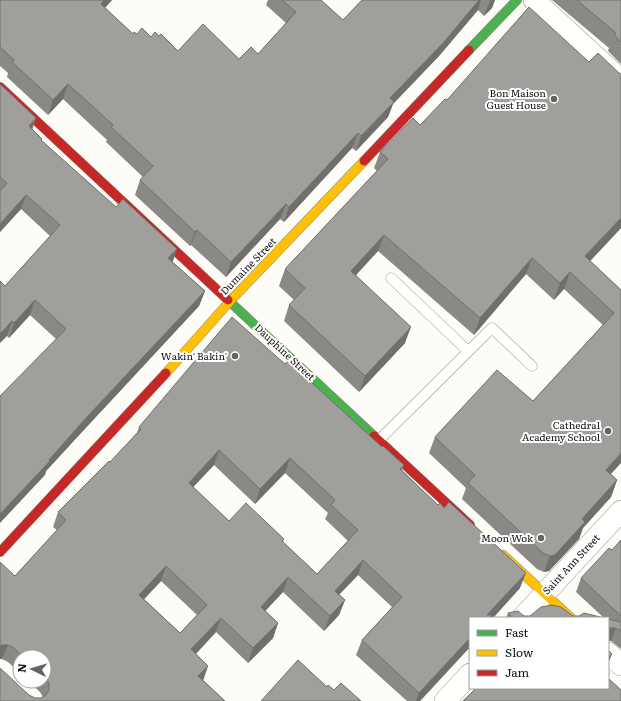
<svg xmlns="http://www.w3.org/2000/svg" width="621" height="701" font-family="Literata,serif">
  <style>
    .lines { fill: none; stroke-linecap: round; stroke-linejoin: round }
    .lane-casing { stroke: #979795; stroke-width: 11 }
    .street-casing { stroke: #979795; stroke-width: 22 }
    .fast-casing { stroke: #8e8d8b; stroke-width: 10 }
    .slow-casing { stroke: #8e8d8b; stroke-width: 10 }
    .jam-casing { stroke: #8e8d8b; stroke-width: 10 }
    .lane { stroke: #fffffe; stroke-width: 10 }
    .street { stroke: #fffffe; stroke-width: 21 }
    .fast { stroke: #4caf50; stroke-width: 9 }
    .slow { stroke: #ffc107; stroke-width: 9 }
    .jam { stroke: #c62828; stroke-width: 9 }
    .wall { fill: #8a8986; fill-rule: evenodd }
    .shaded-wall { fill: #716f6d }
    .building { fill: #a19f9c; stroke: #716f6d; fill-rule: evenodd }
    .poi-dot { fill: #646362; stroke: #fff; stroke-width: 1.5 }
    .labels { text-anchor: middle; stroke-width: 4; stroke-linejoin: round; paint-order: stroke }
    .poi-label { font-size: 10px; fill: #111; stroke: #fff; text-anchor: end }
    .street-label { font-size: 10px; fill: #111; stroke: #fff }
  </style>
  <rect width="100%" height="100%" fill="#fdfcf7"/>
  <g class="lines">
    <defs>
      <path id="lane" d="M 391,278 L 468,351
        M 379,440 L 492,328 L 532,366"/>
      <path id="street" d="M 534,0 L 621,80
        M 522,618 L 621,511
        M 608,653 L 621,665
        M 445,701 L 470,674"/>
      <path id="fast" d="M 469,50 L 517,0
        M 228,300 L 374,436"/>
      <path id="slow" d="M 166,373 L 231,300 L 364,161
        M 503,555 L 571,618"/>
      <path id="jam" d="M 0,87 L 228,300
        M 364,161 L 469,50
        M 374,436 L 470,525
        M 0,552 L 166,373"/>
    </defs>
    <use href="#lane" class="lane-casing"/>
    <use href="#street" class="street-casing"/>
    <use href="#fast" class="fast-casing"/>
    <use href="#slow" class="slow-casing"/>
    <use href="#jam" class="jam-casing"/>
    <use href="#lane" class="lane"/>
    <use href="#street" class="street"/>
    <use href="#fast" class="fast"/>
    <use href="#slow" class="slow"/>
    <use href="#jam" class="jam"/>
  </g>
  <path class="wall" d="M 0,0 L 112,0 L 105,8 L 133,34 L 151,37 L 178,51 L 239,59 L 258,54 L 286,23 L 266,5 L 268,0 L 321,0 L 343,20 L 362,0 L 495,0 L 492,8 L 484,16 L 478,10 L 439,56 L 393,104 L 388,117 L 356,151 L 352,148 L 284,222 L 280,219 L 226,277 L 191,245 L 190,246 L 135,195 L 140,180 L 143,177 L 106,142 L 107,140 L 63,99 L 48,115 L 7,77 L 8,73 L 0,66 Z
    M 552,0 L 621,0 L 621,64 L 608,51 L 609,48 Z
    M 589,62 L 621,74 L 621,228 L 590,261 L 621,290 L 611,474 L 617,480 L 611,497 L 583,528 L 579,539 L 549,571 L 544,572 L 537,569 L 462,499 L 466,488 L 429,453 L 435,437 L 533,401 L 603,325 L 564,289 L 554,300 L 526,274 L 474,335 L 378,251 L 356,275 L 405,343 L 359,392 L 284,321 L 289,305 L 294,300 L 279,286 L 285,269 L 377,171 L 374,168 L 380,152 L 420,125 L 447,100 Z
    M 0,84 L 36,118 L 32,129 L 42,139 L 42,141 L 116,207 L 177,249 L 172,262 L 205,291 L 199,306 L 81,433 L 46,471 L 45,475 L 56,339 L 30,315 L 9,338 L 7,336 L 5,286 L 50,236 L 21,209 L 0,232 Z
    M 139,427 L 382,447 L 404,465 L 402,470 L 520,588 L 493,618 L 470,618 L 470,647 L 420,701 L 407,701 L 356,655 L 362,640 L 392,607 L 358,575 L 339,595 L 345,600 L 339,615 L 324,631 L 283,592 L 265,611 L 278,623 L 273,638 L 248,663 L 216,632 L 196,654 L 203,680 L 225,701 L 0,701 L 29,695 L 35,698 L 41,698 L 43,697 L 40,692 L 28,681 L 44,681 L 44,657 L 20,657 L 20,673 L 8,662 L 2,659 L 15,576 L 57,530 L 53,527 L 58,512 L 110,462 L 137,433 ZM 214,465 L 255,504 L 285,473 L 328,513 L 325,519 L 348,541 L 317,574 L 283,542 L 284,539 L 229,521 L 193,487 ZM 161,581 L 197,615 L 180,633 L 144,599 Z
    M 621,540 L 621,649 L 611,641 L 608,641 L 608,618 L 506,618 L 508,613 L 524,616 L 573,616 L 604,618 L 576,592 L 581,578 L 612,550 Z"/>
  <path class="shaded-wall" d="M 104,0 L 112,0 L 95,18 L 101,4 Z
    M 479,0 L 481,0 L 478,10 L 439,56 L 393,104 L 388,117 L 356,151 L 361,136 L 390,98 Z
    M 491,0 L 495,0 L 492,8 L 484,16 L 490,1 Z
    M 68,84 L 63,99 L 48,115 L 53,100 Z
    M 36,118 L 31,133 L 29,126 Z
    M 358,133 L 352,148 L 284,222 L 289,207 Z
    M 26,195 L 21,209 L 0,232 L 0,224 Z
    M 286,204 L 280,219 L 226,277 L 231,262 Z
    M 621,218 L 621,228 L 579,273 L 585,256 Z
    M 197,230 L 191,245 L 190,246 L 195,232 Z
    M 384,235 L 378,251 L 345,287 L 351,271 Z
    M 177,249 L 172,264 L 168,258 Z
    M 532,258 L 526,274 L 474,335 L 480,318 Z
    M 570,272 L 564,289 L 554,300 L 560,283 Z
    M 205,291 L 199,306 L 81,433 L 46,471 L 45,475 L 0,523 L 0,514 L 86,418 Z
    M 35,300 L 30,315 L 9,338 L 14,323 Z
    M 12,321 L 7,336 L 0,343 L 0,334 Z
    M 411,327 L 405,343 L 359,392 L 365,376 Z
    M 219,450 L 214,465 L 183,498 L 189,483 Z
    M 621,453 L 621,463 L 600,486 L 606,470 Z
    M 290,458 L 285,473 L 255,504 L 260,489 Z
    M 617,480 L 611,497 L 583,528 L 579,539 L 549,571 L 544,572 L 550,556 L 582,519 Z
    M 363,560 L 358,575 L 329,605 L 335,591 Z
    M 166,566 L 161,581 L 134,610 L 139,595 Z
    M 526,573 L 520,588 L 493,618 L 486,618 L 487,615 Z
    M 288,577 L 283,592 L 256,621 L 261,607 Z
    M 345,600 L 339,615 L 324,631 L 330,616 Z
    M 221,618 L 216,632 L 186,664 L 191,649 Z
    M 278,623 L 273,638 L 248,663 L 253,648 Z
    M 610,628 L 616,628 L 611,641 L 608,641 L 608,629 Z
    M 470,638 L 470,647 L 420,701 L 416,701 L 419,693 Z
    M 2,645 L 8,645 L 2,659 L 0,659 L 0,646 Z
    M 612,654 L 608,664 L 608,658 Z
    M 208,666 L 203,681 L 198,676 Z"/>
  <path class="building" d="M 0,0 L 104,0 L 101,4 L 133,34 L 134,32 L 137,34 L 142,28 L 151,37 L 155,32 L 159,36 L 161,34 L 178,51 L 203,24 L 239,59 L 251,47 L 258,54 L 296,12 L 282,0 L 321,0 L 343,20 L 362,0 L 479,0 L 444,42 L 390,98 L 394,102 L 361,136 L 358,133 L 289,207 L 286,204 L 231,262 L 197,230 L 195,232 L 140,180 L 153,166 L 111,127 L 113,125 L 68,84 L 53,100 L 12,62 L 14,60 L 0,47 Z
    M 577,0 L 621,0 L 621,42 L 614,35 L 616,33 Z
    M 529,7 L 589,62 L 598,53 L 619,73 L 621,74 L 621,218 L 585,256 L 621,290 L 621,453 L 606,470 L 617,480 L 582,519 L 585,522 L 555,555 L 550,556 L 543,553 L 468,483 L 475,475 L 435,437 L 497,370 L 533,401 L 614,313 L 570,272 L 560,283 L 532,258 L 480,318 L 384,235 L 351,271 L 411,327 L 365,376 L 289,305 L 305,288 L 285,269 L 388,159 L 380,152 L 413,118 L 420,125 L 445,99 L 447,100 Z
    M 0,84 L 36,118 L 29,126 L 42,139 L 41,140 L 116,207 L 123,199 L 177,249 L 168,258 L 205,291 L 86,418 L 49,460 L 50,461 L 0,514 L 0,396 L 66,329 L 35,300 L 14,323 L 12,321 L 0,334 L 0,281 L 5,286 L 60,225 L 26,195 L 0,224 L 0,191 L 7,183 L 0,177 Z
    M 232,317 L 285,364 L 288,361 L 382,447 L 383,446 L 404,465 L 400,469 L 438,505 L 440,503 L 444,508 L 449,502 L 526,573 L 487,615 L 492,615 L 489,618 L 470,618 L 470,638 L 419,693 L 362,640 L 402,597 L 363,560 L 335,591 L 345,600 L 330,616 L 288,577 L 261,607 L 278,623 L 253,648 L 221,618 L 191,649 L 208,666 L 198,676 L 225,701 L 0,701 L 0,668 L 29,695 L 35,698 L 41,698 L 46,695 L 49,690 L 49,683 L 44,676 L 44,657 L 23,657 L 14,648 L 8,645 L 2,645 L 0,646 L 0,562 L 15,576 L 66,520 L 58,512 L 109,461 L 110,462 L 141,429 L 139,427 ZM 219,450 L 260,489 L 290,458 L 335,500 L 331,505 L 358,530 L 317,574 L 282,541 L 284,539 L 246,503 L 229,521 L 189,483 ZM 166,566 L 207,605 L 180,633 L 139,595 Z
    M 621,540 L 621,616 L 581,578 L 609,548 L 612,550 Z
    M 552,605 L 561,607 L 573,616 L 579,616 L 584,613 L 604,618 L 513,618 L 508,613 L 518,611 L 524,616 L 530,616 L 541,607 Z
    M 608,619 L 621,622 L 621,631 L 616,628 L 610,628 L 608,629 Z
    M 608,650 L 612,654 L 608,658 Z
    M 298,660 L 327,687 L 328,685 L 334,690 L 341,683 L 361,701 L 261,701 Z
    M 608,678 L 621,690 L 621,701 L 463,701 L 476,688 L 608,688 Z"/>
  <g class="poi-dot">
    <circle cx="554" cy="99" r="4"/>
    <circle cx="235" cy="356" r="4"/>
    <circle cx="608" cy="431" r="4"/>
    <circle cx="541" cy="538" r="4"/>
  </g>
  <g class="labels">
    <g class="poi-label">
      <text x="546" y="97">Bon Maison<tspan x="546" dy="12">Guest House</tspan></text>
      <text x="227" y="360">Wakin' Bakin'</text>
      <text x="600" y="429">Cathedral<tspan x="600" dy="12">Academy School</tspan></text>
      <text x="533" y="542">Moon Wok</text>
    </g>
    <g class="street-label">
      <text transform="translate(248 266) rotate(-46)" y="4">Dumaine Street</text>
      <text transform="translate(285 352) rotate(43)" y="4">Dauphine Street</text>
      <text transform="translate(571 564) rotate(-47)" y="4">Saint Ann Street</text>
    </g>
  </g>
  <rect x="469" y="617" width="140" height="72" fill="#ffffff" stroke="#a0a0a0"/>
  <rect x="477" y="630" width="20" height="6" fill="#4caf50" stroke="#a0a0a0"/>
  <text x="505" y="637" font-size="12" fill="#111111">Fast</text>
  <rect x="477" y="650" width="20" height="6" fill="#ffc107" stroke="#a0a0a0"/>
  <text x="505" y="657" font-size="12" fill="#111111">Slow</text>
  <rect x="477" y="670" width="20" height="6" fill="#c62828" stroke="#a0a0a0"/>
  <text x="505" y="677" font-size="12" fill="#111111">Jam</text>
  <g transform="translate(32 669) rotate(275)"><circle r="19" fill="#ffffff" stroke="#a0a0a0"/>
  <path d="M0-3L7 15L0 10L-7 15Z" fill="#646362"/>
  <text y="-6" font-size="11" font-weight="bold" text-anchor="middle" fill="#111111">N</text>
  </g>
</svg>
